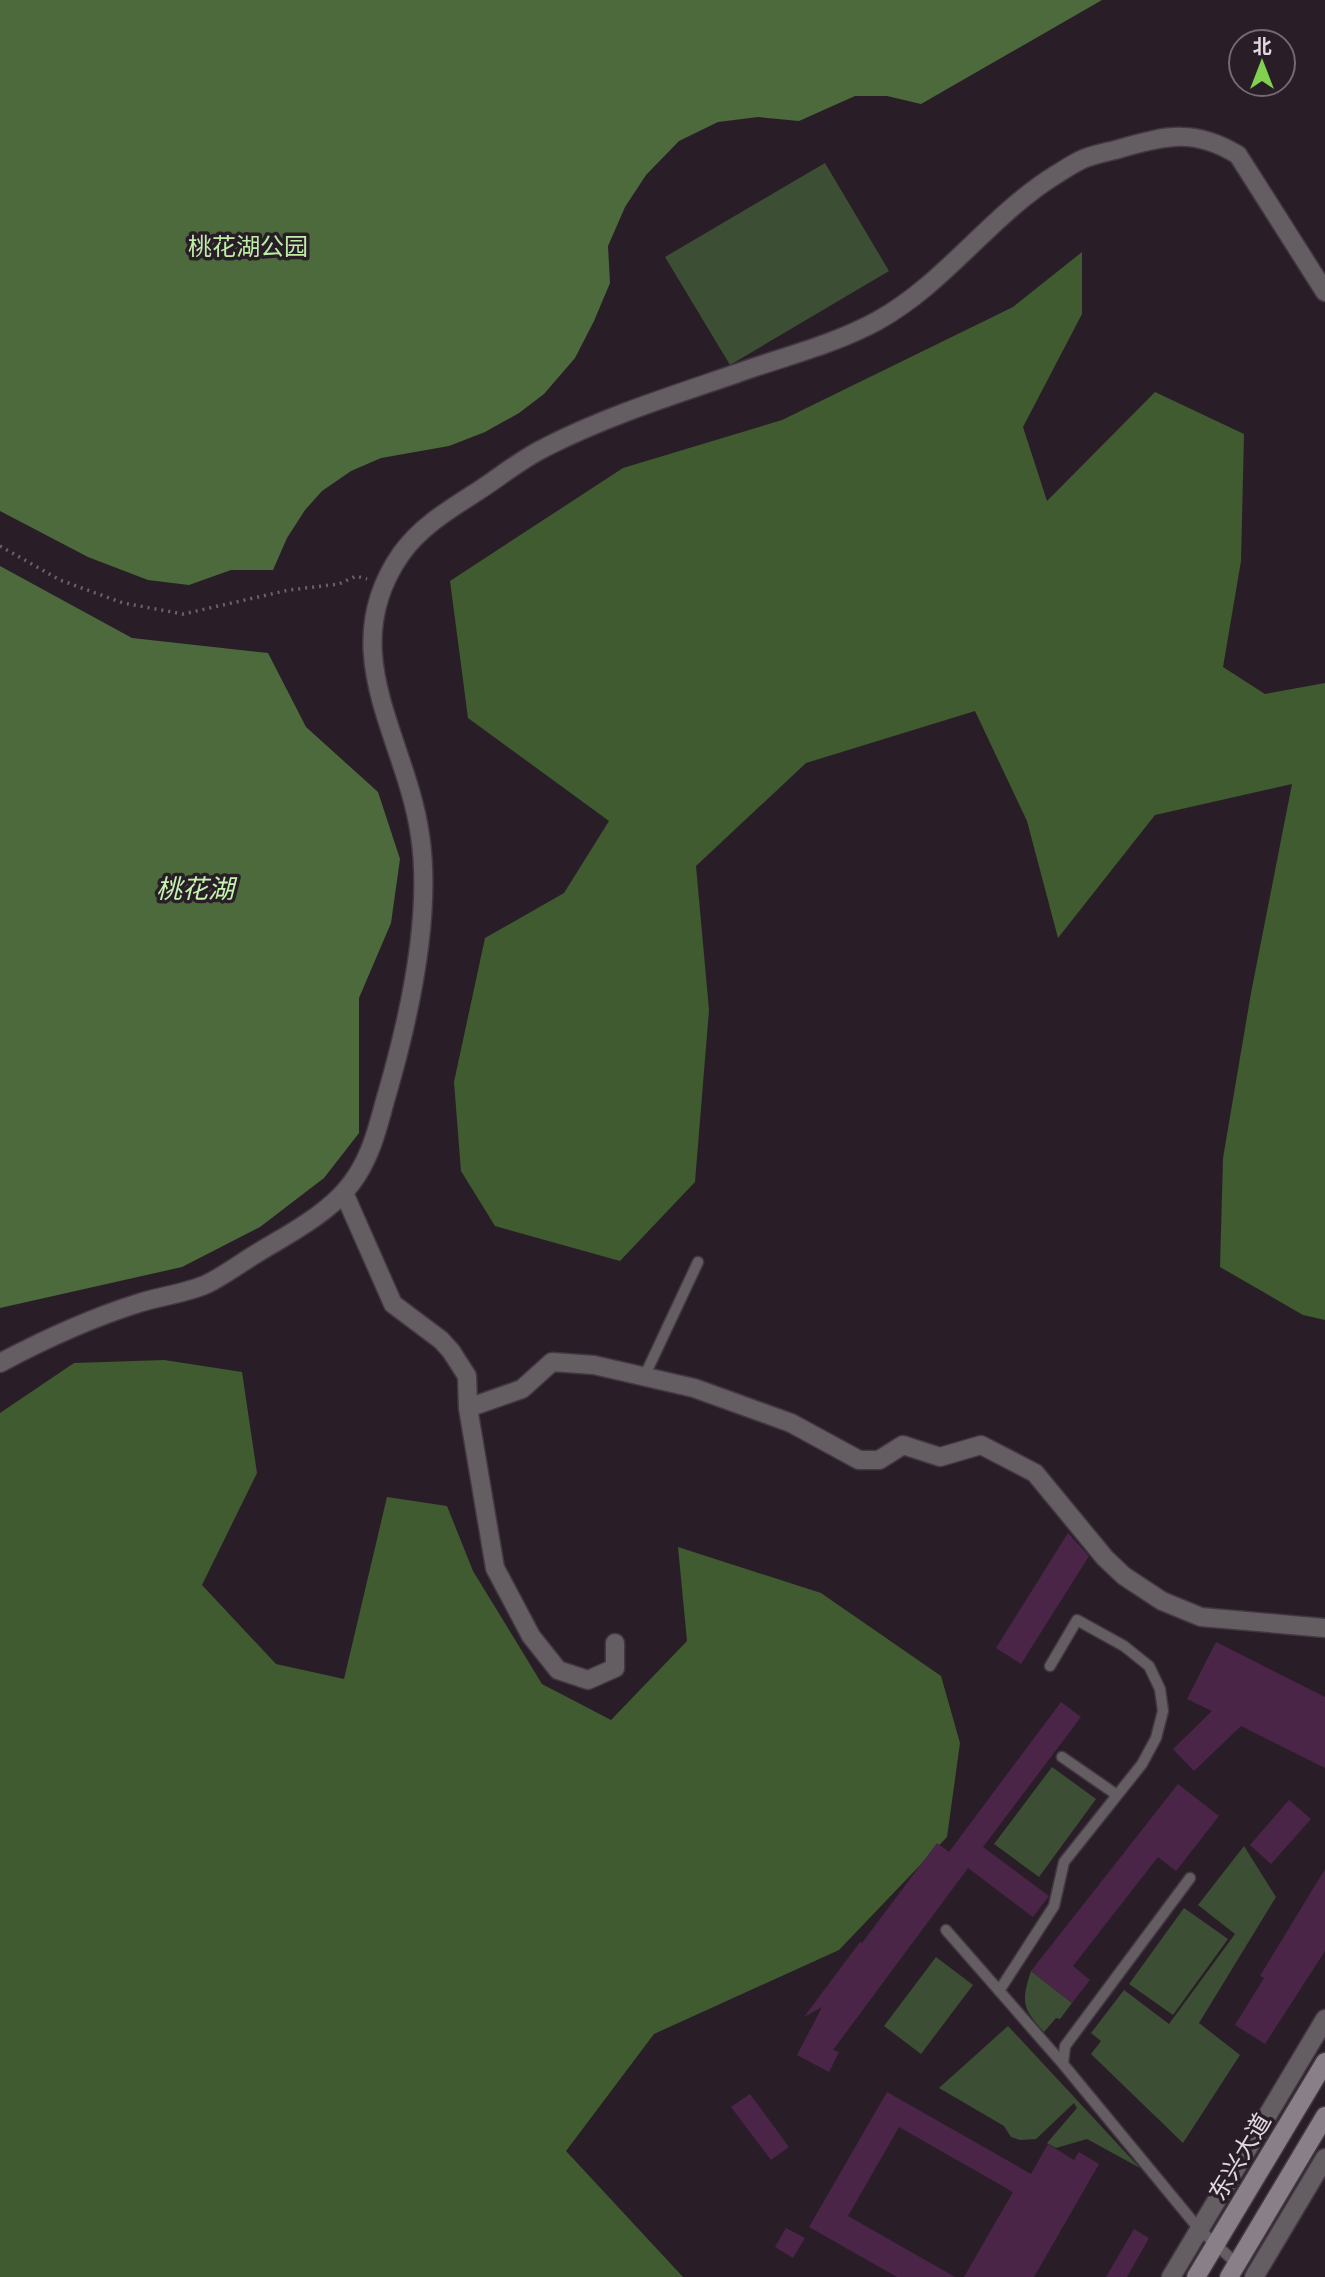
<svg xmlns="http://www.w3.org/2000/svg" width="1325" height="2277" font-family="'PT Sans Narrow','Noto Sans SC',sans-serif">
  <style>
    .green { fill: #3c4e33 }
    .forest { fill: #3f5b2f }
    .water { fill: #4d6a3d }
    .building { fill: #4a2548 }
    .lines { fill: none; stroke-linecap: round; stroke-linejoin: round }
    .service-casing { stroke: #433842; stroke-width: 13 }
    .minor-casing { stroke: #433842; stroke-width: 21 }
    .secondary-casing { stroke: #433842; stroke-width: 21 }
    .path { stroke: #6c626b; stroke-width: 3.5; stroke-dasharray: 2 5; stroke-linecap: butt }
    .service { stroke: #645e63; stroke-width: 10 }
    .minor { stroke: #645e63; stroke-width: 18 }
    .secondary { stroke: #897f88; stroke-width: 18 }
    .labels { text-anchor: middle; stroke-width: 7; stroke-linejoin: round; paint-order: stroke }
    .park-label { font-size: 24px; fill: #beeda6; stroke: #291e28 }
    .street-label { font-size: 24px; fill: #e1d9e0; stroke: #291e28 }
    .water-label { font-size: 26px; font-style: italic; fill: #c5f4ad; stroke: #291e28 }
  </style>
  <rect width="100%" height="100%" fill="#291e28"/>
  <path class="green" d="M 825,163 L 889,271 L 730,365 L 665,257 Z
    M 1052,1767 L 1096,1799 L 1039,1877 L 994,1844 Z
    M 1244,1846 L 1276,1897 L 1199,2023 L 1240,2055 L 1183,2143 L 1091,2054 L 1101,2041 L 1091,2033 L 1124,1990 L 1169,2024 L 1235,1934 L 1198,1905 Z
    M 1184,1908 L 1228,1939 L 1173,2015 L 1129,1984 Z
    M 936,1957 L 973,1985 L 921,2054 L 884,2026 Z
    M 1031,1971 L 1072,2003 L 1060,2019 L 1056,2018 L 1044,2032 C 1022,2008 1021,2002 1031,1971 Z
    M 1008,2026 L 1140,2168 L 1087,2139 L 1056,2148 L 1047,2143 L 1077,2108 L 1074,2103 L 1036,2139 L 1020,2140 L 1011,2137 L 1004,2126 L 939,2088 Z"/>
  <path class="forest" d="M 1082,252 L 1082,314 L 1023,427 L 1047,501 L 1155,392 L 1244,434 L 1241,561 L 1223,667 L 1265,694 L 1325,683 L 1325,1320 L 1303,1315 L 1220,1267 L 1223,1158 L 1251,993 L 1292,784 L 1155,815 L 1058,938 L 1027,821 L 975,711 L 806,763 L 696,866 L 709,1010 L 695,1182 L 620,1261 L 495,1226 L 461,1171 L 454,1082 L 485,938 L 564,893 L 609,821 L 468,718 L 450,581 L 623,468 L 782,420 L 1013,307 Z
    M 164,1360 L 242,1372 L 257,1473 L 202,1585 L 276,1664 L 344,1679 L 387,1497 L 447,1506 L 473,1571 L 542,1684 L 611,1720 L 687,1641 L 678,1547 L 821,1593 L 941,1676 L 960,1743 L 947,1837 L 839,1950 L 654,2034 L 566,2151 L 683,2277 L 0,2277 L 0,1413 L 74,1363 Z"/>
  <path class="water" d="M 0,0 L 1102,0 L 921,104 L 887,96 L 855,96 L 799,121 L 758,117 L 718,122 L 679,141 L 646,175 L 625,207 L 608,246 L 610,283 L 594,321 L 575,358 L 544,394 L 519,413 L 485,432 L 449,446 L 381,458 L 351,471 L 322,491 L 305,510 L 287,538 L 273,570 L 231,570 L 189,585 L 148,580 L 88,557 L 0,511 Z
    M 0,566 L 132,638 L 268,653 L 306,727 L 378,792 L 400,859 L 391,923 L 359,998 L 359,1133 L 324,1178 L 260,1227 L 182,1267 L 0,1308 Z"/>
  <path class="building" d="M 1068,1533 L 1089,1556 L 1021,1664 L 996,1648 Z
    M 1216,1642 L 1325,1697 L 1325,1768 L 1241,1726 L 1194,1771 L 1173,1749 L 1212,1711 L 1187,1699 Z
    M 1061,1702 L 1081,1717 L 983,1847 L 1049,1896 L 1033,1917 L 968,1868 L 833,2050 L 839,2052 L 829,2072 L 797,2055 L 822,2007 L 804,2017 L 860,1942 L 862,1943 L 937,1843 L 949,1852 Z
    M 1178,1784 L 1219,1816 L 1176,1871 L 1158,1857 L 1073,1966 L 1090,1980 L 1072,2003 L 1031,1971 Z
    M 1289,1800 L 1311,1819 L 1271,1864 L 1250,1845 Z
    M 1325,1869 L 1325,1951 L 1265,2044 L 1235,2025 L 1264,1978 L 1260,1976 Z
    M 887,2092 L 1031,2174 L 1048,2144 L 1074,2160 L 1079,2152 L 1099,2164 L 1034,2277 L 964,2277 L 1013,2192 L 899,2127 L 848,2216 L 955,2277 L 897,2277 L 809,2227 Z
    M 750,2094 L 789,2147 L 771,2160 L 731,2107 Z
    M 786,2228 L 805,2238 L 793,2258 L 775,2247 Z
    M 1134,2229 L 1149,2238 L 1127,2277 L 1106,2277 Z"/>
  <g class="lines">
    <defs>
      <path id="service" d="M 645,1375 L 698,1262
        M 1062,1757 L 1117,1795
        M 946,1930 L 1063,2064 L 1199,2229 L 1237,2264
        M 999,1991 L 1054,1906 L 1064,1862 L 1142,1764 L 1156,1738 L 1163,1711 L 1160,1689 L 1149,1666 L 1124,1646 L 1077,1620 L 1050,1666
        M 1063,2064 L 1065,2046 L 1190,1878"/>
      <path id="minor" d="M 344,1193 L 393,1304 L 441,1340 L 451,1351 L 467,1376 L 468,1408 L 495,1568 L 531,1636 L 558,1670 L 588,1680 L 615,1668 L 615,1643
        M 0,1363 C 45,1339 91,1318 139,1303 C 161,1296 187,1293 207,1284 C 225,1275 242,1262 259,1252 C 282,1238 307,1225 327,1208 C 345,1194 360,1174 369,1152 C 377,1134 381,1114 387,1094 C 409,1018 432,914 420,835 C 406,737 333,652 401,554 C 421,526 450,509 478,491 C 501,476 523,458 546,447 C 607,416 671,396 735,374 C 782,357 833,345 877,321 C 946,283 990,215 1057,174 C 1065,169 1074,163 1083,159 C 1095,154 1109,152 1122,148 C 1167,135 1196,129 1238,155 L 1325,292
        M 468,1408 L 522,1389 L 552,1362 L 594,1365 L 694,1388 L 791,1423 L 859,1460 L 879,1460 L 903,1445 L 940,1457 L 981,1445 L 1035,1473 L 1105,1558 L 1124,1576 L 1162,1601 L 1201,1617 L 1325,1628
        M 1171,2277 L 1325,2019
        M 1254,2277 L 1325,2158"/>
      <path id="secondary" d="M 1196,2277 L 1325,2062
        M 1229,2277 L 1325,2116"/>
    </defs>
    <use href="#service" class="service-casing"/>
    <use href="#minor" class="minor-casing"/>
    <use href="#secondary" class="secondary-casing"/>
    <path class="path" d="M 0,546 L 60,580 L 123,603 L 183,614 L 289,590 L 339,584 L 356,576 L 367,579"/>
    <use href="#service" class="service"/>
    <use href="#minor" class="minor"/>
    <use href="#secondary" class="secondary"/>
  </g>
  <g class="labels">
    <g class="park-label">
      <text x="248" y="255">桃花湖公园</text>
    </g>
    <g class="street-label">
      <text transform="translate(1240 2157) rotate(-59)" y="8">东兴大道</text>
    </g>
    <g class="water-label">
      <text x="195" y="898">桃花湖</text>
    </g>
  </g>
  <g transform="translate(1262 63)"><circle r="33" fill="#291e28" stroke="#736972" stroke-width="2"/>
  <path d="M0-5L12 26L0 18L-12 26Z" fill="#82d04f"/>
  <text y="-10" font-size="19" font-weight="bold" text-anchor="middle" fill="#e1d9e0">北</text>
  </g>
</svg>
